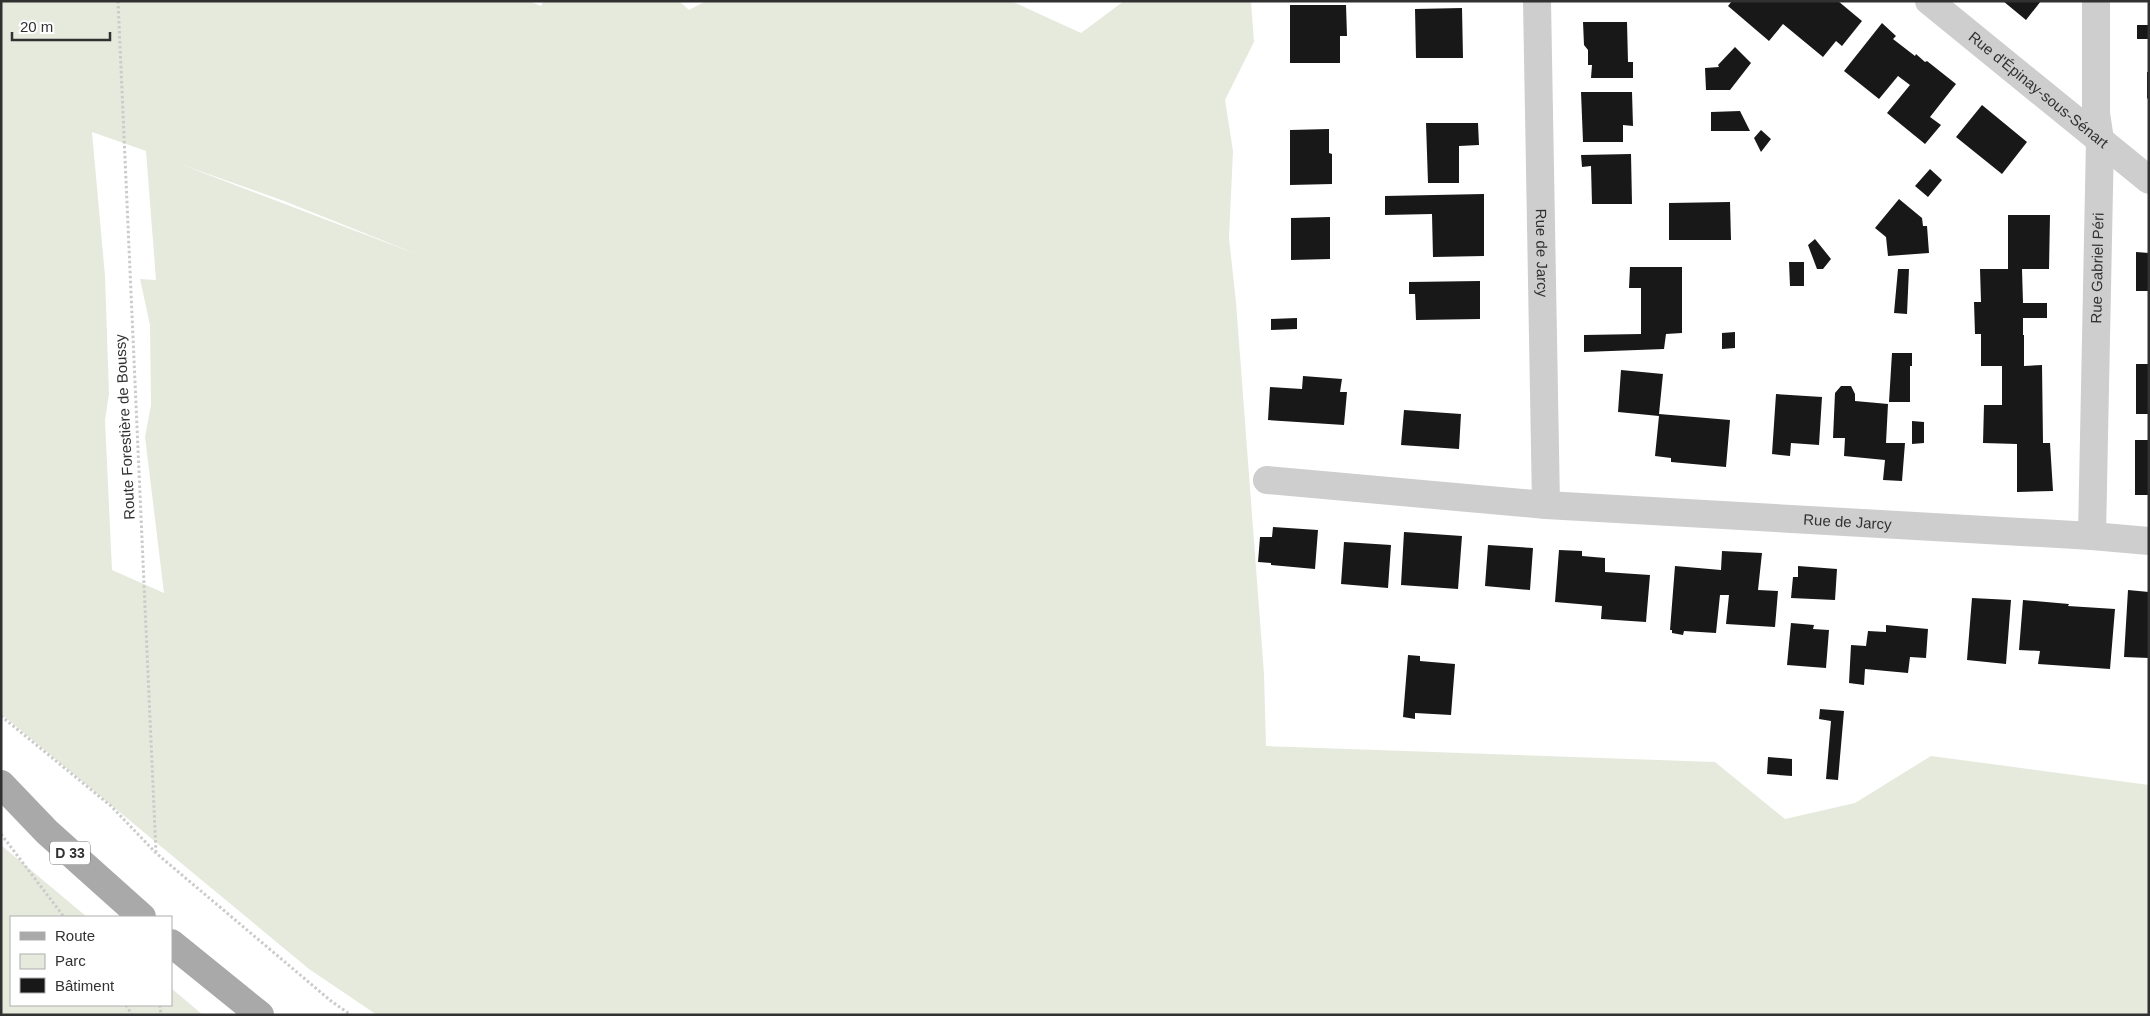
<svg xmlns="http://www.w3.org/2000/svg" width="2150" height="1016" font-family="Helvetica,sans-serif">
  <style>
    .green { fill: #e6eadd; fill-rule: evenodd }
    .building { fill: #181818 }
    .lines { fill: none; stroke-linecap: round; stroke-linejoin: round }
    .path { stroke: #cbcbcb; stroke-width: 3; stroke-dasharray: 2.5 2.5; stroke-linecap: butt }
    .minor { stroke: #cecece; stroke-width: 28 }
    .primary { stroke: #a9a9a9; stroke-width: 28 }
    .labels { text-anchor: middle; stroke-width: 5; stroke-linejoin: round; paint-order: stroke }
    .shield { fill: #fff; stroke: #6f6f6f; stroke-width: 1 }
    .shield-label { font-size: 14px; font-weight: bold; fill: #313131 }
    .street-label { font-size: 15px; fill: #313131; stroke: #fff }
  </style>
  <rect width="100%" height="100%" fill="#fff"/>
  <path class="green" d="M 1,1 L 529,1 L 541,6 L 543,1 L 679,1 L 689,10 L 706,1 L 1011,1 L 1081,33 L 1124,1 L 1251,1 L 1254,42 L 1225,100 L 1233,151 L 1229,238 L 1236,302 L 1264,674 L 1266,746 L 1715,762 L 1785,819 L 1855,803 L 1931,756 L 2149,785 L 2149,1015 L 377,1015 L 309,969 L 1,714 ZM 92,132 L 146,151 L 156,280 L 140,279 L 150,325 L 151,405 L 145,437 L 164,593 L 112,570 L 105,420 L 109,394 L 105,276 ZM 180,164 L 284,201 L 419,255 Z
    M 1,845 L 87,917 L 11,917 L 11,1005 L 171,1005 L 171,988 L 203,1015 L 1,1015 Z"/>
  <path class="building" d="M 1732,1 L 1838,1 L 1862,21 L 1842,46 L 1836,41 L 1823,57 L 1783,24 L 1769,41 L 1728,6 Z
    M 2003,1 L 2041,1 L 2026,20 Z
    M 1290,5 L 1346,5 L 1347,36 L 1340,36 L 1340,63 L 1290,63 Z
    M 1462,8 L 1463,58 L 1416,58 L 1415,9 Z
    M 1583,22 L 1627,22 L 1628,62 L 1633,62 L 1633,78 L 1591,78 L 1592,65 L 1588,65 L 1588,50 L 1584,45 Z
    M 1882,23 L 1896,36 L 1893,39 L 1915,56 L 1916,54 L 1925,62 L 1927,61 L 1956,84 L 1930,117 L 1941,125 L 1925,144 L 1887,113 L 1910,85 L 1898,76 L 1879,99 L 1844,71 Z
    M 2137,25 L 2149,25 L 2149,39 L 2137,39 Z
    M 1735,47 L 1751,63 L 1730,90 L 1706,90 L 1705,68 L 1719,67 L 1718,65 Z
    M 2147,72 L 2149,72 L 2149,100 L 2147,98 Z
    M 1581,92 L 1632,92 L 1633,126 L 1623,125 L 1623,142 L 1583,142 Z
    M 1982,105 L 2027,142 L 2002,174 L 1956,137 Z
    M 1740,111 L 1750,131 L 1711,131 L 1711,112 Z
    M 1426,123 L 1478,123 L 1479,145 L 1459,146 L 1459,183 L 1428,183 Z
    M 1329,129 L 1329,153 L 1332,154 L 1332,184 L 1290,185 L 1290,130 Z
    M 1761,130 L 1771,139 L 1761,152 L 1754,138 Z
    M 1631,154 L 1632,204 L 1592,204 L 1591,166 L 1582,167 L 1581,155 Z
    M 1930,169 L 1942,180 L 1928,197 L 1915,186 Z
    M 1484,194 L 1484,256 L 1433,257 L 1432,214 L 1385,215 L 1385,196 Z
    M 1899,199 L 1922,218 L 1923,226 L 1927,226 L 1929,253 L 1888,256 L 1886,237 L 1875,228 Z
    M 1730,202 L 1731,240 L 1669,240 L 1669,203 Z
    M 2008,215 L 2050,215 L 2049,269 L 2022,269 L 2023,303 L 2047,303 L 2047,318 L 2023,318 L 2023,335 L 2024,335 L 2024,366 L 2042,365 L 2043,443 L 2050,443 L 2053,491 L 2017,492 L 2017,444 L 1983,443 L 1984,405 L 2002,405 L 2002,366 L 1981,366 L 1981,334 L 1975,334 L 1974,302 L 1981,302 L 1980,269 L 2008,269 Z
    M 1330,217 L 1330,259 L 1291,260 L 1291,218 Z
    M 1815,239 L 1831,259 L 1823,269 L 1817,269 L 1808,245 Z
    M 2136,252 L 2149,253 L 2149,291 L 2136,291 Z
    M 1789,262 L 1804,262 L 1804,286 L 1790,286 Z
    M 1630,267 L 1682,267 L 1682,333 L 1666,334 L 1664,349 L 1584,352 L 1584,335 L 1641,334 L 1641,288 L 1629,288 Z
    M 1898,269 L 1909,269 L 1907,314 L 1894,313 Z
    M 1480,281 L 1480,319 L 1416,320 L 1415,294 L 1409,294 L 1409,282 Z
    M 1297,318 L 1297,329 L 1271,330 L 1271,319 Z
    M 1735,332 L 1735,348 L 1722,349 L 1722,333 Z
    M 1892,353 L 1912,353 L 1912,366 L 1910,366 L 1910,402 L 1889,402 Z
    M 2136,364 L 2149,364 L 2149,414 L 2136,414 Z
    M 1621,370 L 1663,374 L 1659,414 L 1730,420 L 1726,467 L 1671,462 L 1671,458 L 1655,456 L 1659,416 L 1618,412 Z
    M 1303,376 L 1342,379 L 1340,392 L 1347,392 L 1344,425 L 1268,420 L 1270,387 L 1302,389 Z
    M 1841,386 L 1851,386 L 1855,394 L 1855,401 L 1888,404 L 1886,443 L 1905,443 L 1902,481 L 1883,480 L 1885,460 L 1844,456 L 1845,438 L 1833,438 L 1835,393 Z
    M 1776,394 L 1822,397 L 1819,445 L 1791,443 L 1790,456 L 1772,454 Z
    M 1404,410 L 1461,414 L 1459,449 L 1401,445 Z
    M 1912,421 L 1924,422 L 1924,443 L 1912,444 Z
    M 2135,440 L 2149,440 L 2149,495 L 2135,495 Z
    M 1273,527 L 1318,530 L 1315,569 L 1271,565 L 1271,563 L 1258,562 L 1260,537 L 1272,537 Z
    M 1404,532 L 1462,536 L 1458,589 L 1401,585 Z
    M 1344,542 L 1391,545 L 1388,588 L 1341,584 Z
    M 1488,545 L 1533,548 L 1530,590 L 1485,586 Z
    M 1559,550 L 1582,551 L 1582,556 L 1605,558 L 1605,572 L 1650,575 L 1646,622 L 1601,619 L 1602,606 L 1555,602 Z
    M 1722,551 L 1762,553 L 1758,590 L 1778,591 L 1775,627 L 1726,624 L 1729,595 L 1720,595 L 1716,633 L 1684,631 L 1683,635 L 1672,633 L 1672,630 L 1670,630 L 1675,566 L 1721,570 Z
    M 1798,566 L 1837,569 L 1835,600 L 1791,598 L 1793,577 L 1798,577 Z
    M 2128,590 L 2149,592 L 2149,658 L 2124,657 Z
    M 1972,598 L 2011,600 L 2006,664 L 1967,660 Z
    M 2023,600 L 2069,604 L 2068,606 L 2115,609 L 2110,669 L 2038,664 L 2040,651 L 2019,650 Z
    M 1791,623 L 1814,625 L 1813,629 L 1829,630 L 1826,668 L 1787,665 Z
    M 1886,625 L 1928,629 L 1926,658 L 1910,657 L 1908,673 L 1865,669 L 1864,685 L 1849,683 L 1851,645 L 1866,646 L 1868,631 L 1886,632 Z
    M 1408,655 L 1420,656 L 1420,661 L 1455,664 L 1451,715 L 1415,713 L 1415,719 L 1403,717 Z
    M 1820,709 L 1844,711 L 1838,780 L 1826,779 L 1831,721 L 1819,719 Z
    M 1768,757 L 1792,759 L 1792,776 L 1767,774 Z"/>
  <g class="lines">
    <path class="path" d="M 118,1 L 156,853
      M 1,716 L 111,806 L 156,853 L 331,1001 L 351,1015
      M 1,834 L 64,917
      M 126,1005 L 132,1015
      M 160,1005 L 161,1015"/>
    <g class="minor">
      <path id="s1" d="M 1537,1 L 1546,505"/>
      <path id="s2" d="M 1929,1 L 2149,180"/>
      <path id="s3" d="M 1267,480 L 1546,505 L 2092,536 L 2149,541"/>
      <path id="s4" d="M 2092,536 L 2100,140 L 2096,113 L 2096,1"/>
    </g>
    <path class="primary" d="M 1,784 L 47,832 L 142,917
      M 171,943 L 260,1015"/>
  </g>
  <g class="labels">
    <rect class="shield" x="50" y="841.5" width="40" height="23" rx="4"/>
    <g class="shield-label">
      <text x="70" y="858">D 33</text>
    </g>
    <g class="street-label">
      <text dy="5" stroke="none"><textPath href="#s2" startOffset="141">Rue d'Épinay-sous-Sénart</textPath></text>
      <text dy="5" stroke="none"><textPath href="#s1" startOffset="252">Rue de Jarcy</textPath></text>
      <text dy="5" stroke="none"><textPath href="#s4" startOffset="268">Rue Gabriel Péri</textPath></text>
      <text transform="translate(125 427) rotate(-93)" y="5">Route Forestière de Boussy</text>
      <text dy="5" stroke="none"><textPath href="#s3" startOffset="582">Rue de Jarcy</textPath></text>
    </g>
  </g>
  <rect width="2150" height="1016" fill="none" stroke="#313131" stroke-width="5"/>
  <rect x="10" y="916" width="162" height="90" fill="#ffffff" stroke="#adadad"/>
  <rect x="20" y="932" width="25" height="8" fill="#a9a9a9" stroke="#adadad"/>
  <text x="55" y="941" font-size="15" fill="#313131">Route</text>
  <rect x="20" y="954" width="25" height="15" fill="#e6eadd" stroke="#adadad"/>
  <text x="55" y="966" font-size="15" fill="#313131">Parc</text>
  <rect x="20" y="978" width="25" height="15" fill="#181818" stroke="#adadad"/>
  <text x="55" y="991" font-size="15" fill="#313131">Bâtiment</text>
  <path d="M12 32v8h98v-8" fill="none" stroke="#313131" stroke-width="2.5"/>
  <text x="20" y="32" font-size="15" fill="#313131" stroke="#ffffff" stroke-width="4" paint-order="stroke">20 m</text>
</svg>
